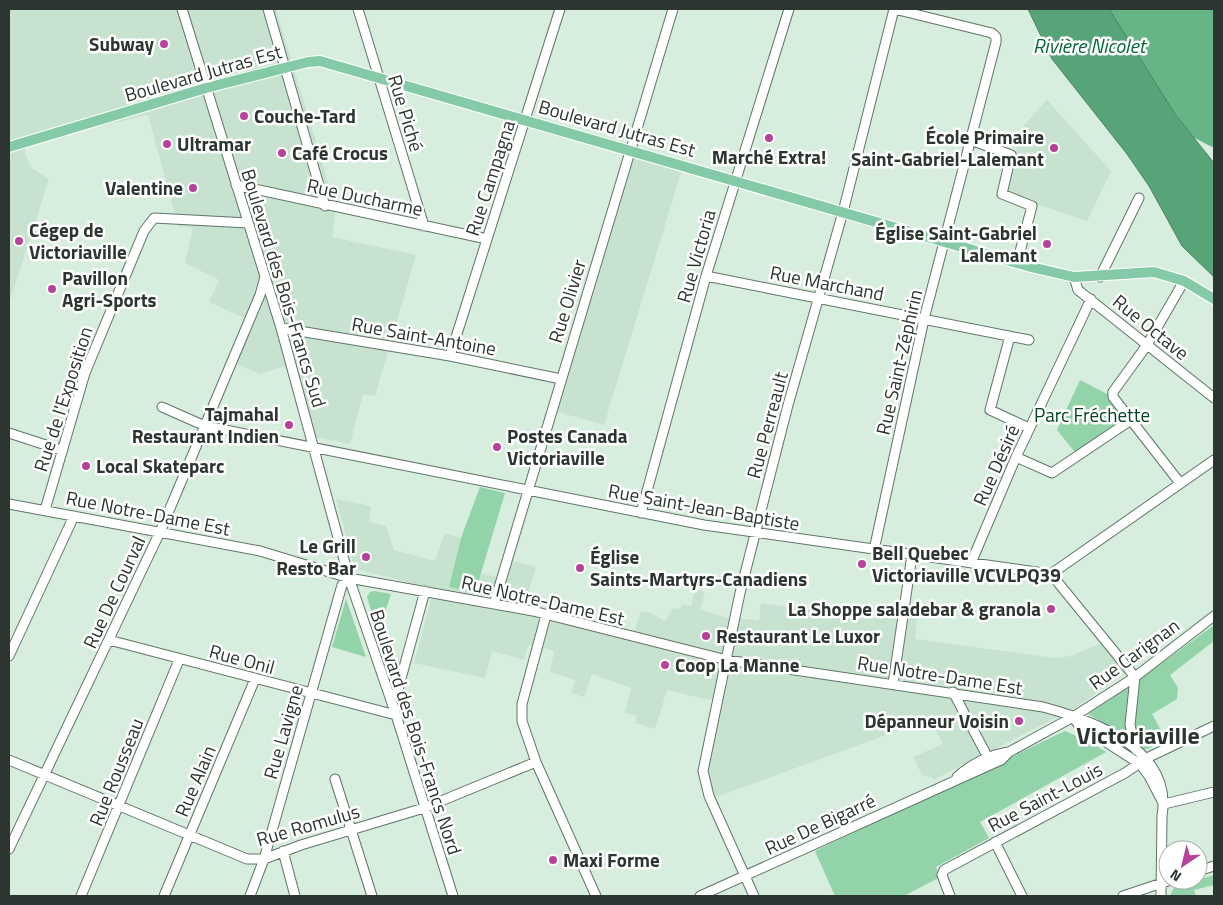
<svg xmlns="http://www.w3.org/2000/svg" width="1223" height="905" font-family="'Titillium Web',sans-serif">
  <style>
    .built { fill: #c7e3d0 }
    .green { fill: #92d3aa }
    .forest { fill: #66b586 }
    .water { fill: #56a477; stroke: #498361 }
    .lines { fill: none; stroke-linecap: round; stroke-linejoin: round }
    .minor-casing { stroke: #607467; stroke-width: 11 }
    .major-casing { stroke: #fff; stroke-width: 12 }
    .minor { stroke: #fff; stroke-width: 9 }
    .major { stroke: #84caa6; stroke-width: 10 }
    .poi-dot { fill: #b6429a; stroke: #fff; stroke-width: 2 }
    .labels { text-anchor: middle; stroke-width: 5; stroke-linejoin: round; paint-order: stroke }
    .poi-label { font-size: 19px; font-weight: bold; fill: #2c352f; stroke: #fff; text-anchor: start }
    .street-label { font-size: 19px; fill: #2c352f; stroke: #fff }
    .park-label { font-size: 19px; fill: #024426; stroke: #fff }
    .water-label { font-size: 20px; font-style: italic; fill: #04673c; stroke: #fff }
    .district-label { font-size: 24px; font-weight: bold; fill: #2c352f; stroke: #fff }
  </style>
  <rect width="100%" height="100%" fill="#d7edde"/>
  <path class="built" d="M 9,9 L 276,9 L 336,208 L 332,237 L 416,255 L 375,396 L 363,394 L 350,444 L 307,435 L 285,366 L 260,374 L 228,360 L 246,319 L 209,302 L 219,280 L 185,263 L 193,228 L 178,226 L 148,115 L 24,144 L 26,156 L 32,168 L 49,179 L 9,304 Z
    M 1047,100 L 1111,171 L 1087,221 L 1004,193 L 1024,125 Z
    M 630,150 L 683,166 L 604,425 L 551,410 Z
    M 336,499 L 371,506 L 369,522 L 386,526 L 394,550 L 435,561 L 445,533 L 461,538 L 449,587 L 475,593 L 480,573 L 502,578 L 507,559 L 536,567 L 523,609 L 633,636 L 641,611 L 651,613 L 665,621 L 673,608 L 680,609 L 682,604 L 691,606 L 695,589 L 705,592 L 700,610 L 729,618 L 759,620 L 761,603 L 874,619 L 878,607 L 898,610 L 898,614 L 917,618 L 915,639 L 1055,658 L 1071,656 L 1101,643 L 1126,673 L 1075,708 L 935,779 L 922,775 L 913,757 L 943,744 L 930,719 L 716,797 L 703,776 L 718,700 L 704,699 L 667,690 L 655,729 L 635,723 L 637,716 L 625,713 L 631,688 L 592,674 L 584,697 L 571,693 L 575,680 L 550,672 L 554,651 L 541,647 L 528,645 L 524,660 L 492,651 L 485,678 L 414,663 L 434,589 L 355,569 Z"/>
  <path class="green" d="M 1080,380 L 1113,397 L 1131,420 L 1078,456 L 1057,430 Z
    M 480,487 L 505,493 L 475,593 L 449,587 L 461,538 Z
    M 374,591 L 391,594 L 378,633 L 367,597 L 370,592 Z
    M 346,599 L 366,657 L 332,647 Z
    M 1214,625 L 1214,641 L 1170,675 L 1178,688 L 1177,699 L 1152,714 L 1163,734 L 1178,726 L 1180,730 L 1148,749 L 1141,749 C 1127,729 1135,702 1139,680 Z
    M 1129,686 L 1129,738 L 1088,714 Z
    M 1065,731 L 1090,742 L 1106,752 L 980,822 L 989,838 L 936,867 L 940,877 L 904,896 L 835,896 L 815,851 Z
    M 1214,875 L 1214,885 L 1194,890 L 1196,896 L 1170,896 L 1174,887 Z"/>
  <path class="forest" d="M 1109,9 L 1214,9 L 1214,145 L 1212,147 L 1193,137 L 1175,114 Z"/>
  <path class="water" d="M 1028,9 L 1109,9 L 1175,114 L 1214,163 L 1214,277 L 1182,246 L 1149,186 L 1127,154 L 1052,59 Z"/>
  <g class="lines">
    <defs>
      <path id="minor" d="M 182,9 L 281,328 L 349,578 L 396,715 L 453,896
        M 268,9 L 325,206
        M 358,9 L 424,226
        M 971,140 L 1011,155 L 1002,194 L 1032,206 L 1017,263
        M 236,185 L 487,239
        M 706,276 L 1029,340
        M 1074,277 L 1078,290 L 1214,398
        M 1100,277 L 1139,198
        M 281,328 L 450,356 L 561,379
        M 1010,336 L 990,410 L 1029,428
        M 450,356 L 560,9
        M 162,407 L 205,426 L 704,525 L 1051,574 L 1214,460
        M 9,433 L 61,450
        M 1016,457 L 1052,473 L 1131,420
        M 1180,483 L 1113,397 L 1113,392 L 1147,345 L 1184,281
        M 9,504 L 260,551 L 349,578 L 533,611 L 727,660 L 1043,707 C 1095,721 1173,749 1162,816 L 1161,896
        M 45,510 L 85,373 L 144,231 L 154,218 L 248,223
        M 641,513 L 706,276 L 789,9
        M 874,550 L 924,319 L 996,42 L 996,37 L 992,33 L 894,9
        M 971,563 L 1016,457 L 1091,299
        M 1051,574 L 1135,677
        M 494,604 L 673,9
        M 546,615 L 522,704 L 522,721 L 536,762 L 596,896
        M 109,640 L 396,715
        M 9,656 L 74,516
        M 1135,677 L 1130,725 L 1136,750
        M 893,684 L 912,555
        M 953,692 L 985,752
        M 390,697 L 397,693 L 425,591
        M 1073,717 L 1078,724 L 1140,764 L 1149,776 L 1162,801
        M 9,760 L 247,859 L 264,859 L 301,845 L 424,808 L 536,762
        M 957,777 C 971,764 991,754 1009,752
        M 335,779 L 372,896
        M 1164,804 L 1214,792
        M 995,842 L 1022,896
        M 9,849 L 160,532 L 260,295 L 265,277
        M 283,851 L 295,896
        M 1198,871 L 1214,866
        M 81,896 L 179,660
        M 164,896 L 255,679
        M 250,896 L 264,859 L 342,585 L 349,578
        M 700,896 L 1001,760 L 1009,752 L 1073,717 L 1135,677 L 1214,616
        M 754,896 L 709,796 L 703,771 L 740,593 L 788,405 L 843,212 L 894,9
        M 950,896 L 942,875 L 944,870 L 1125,773 L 1149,757 L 1214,726
        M 1123,896 L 1171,880"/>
      <path id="major" d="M 9,147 L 206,88 L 308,62 L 320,61 L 1031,267 L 1074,277 L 1154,272 L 1184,281 L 1214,299"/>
    </defs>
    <use href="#minor" class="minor-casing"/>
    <use href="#major" class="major-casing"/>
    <use href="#minor" class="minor"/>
    <use href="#major" class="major"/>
  </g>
  <g class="poi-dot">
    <circle cx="164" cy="44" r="5"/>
    <circle cx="244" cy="116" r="5"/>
    <circle cx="769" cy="138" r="5"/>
    <circle cx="167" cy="144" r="5"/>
    <circle cx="1054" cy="148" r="5"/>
    <circle cx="282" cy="153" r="5"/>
    <circle cx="193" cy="188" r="5"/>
    <circle cx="19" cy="241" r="5"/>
    <circle cx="1047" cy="244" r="5"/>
    <circle cx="52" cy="289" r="5"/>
    <circle cx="289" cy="425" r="5"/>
    <circle cx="497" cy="447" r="5"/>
    <circle cx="86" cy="466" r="5"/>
    <circle cx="366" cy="557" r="5"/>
    <circle cx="862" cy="564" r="5"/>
    <circle cx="580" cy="568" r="5"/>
    <circle cx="1051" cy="609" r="5"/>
    <circle cx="706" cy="636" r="5"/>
    <circle cx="665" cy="665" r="5"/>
    <circle cx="1019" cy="721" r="5"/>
    <circle cx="553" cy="860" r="5"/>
  </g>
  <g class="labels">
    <g class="poi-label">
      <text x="154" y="51" text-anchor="end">Subway</text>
      <text x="254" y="123">Couche-Tard</text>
      <text x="1044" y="144" text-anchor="end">École Primaire<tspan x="1044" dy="22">Saint-Gabriel-Lalemant</tspan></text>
      <text x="177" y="151">Ultramar</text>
      <text x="292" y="160">Café Crocus</text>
      <text x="769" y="164" text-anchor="middle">Marché Extra!</text>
      <text x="183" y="195" text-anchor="end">Valentine</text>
      <text x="29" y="237">Cégep de<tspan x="29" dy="22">Victoriaville</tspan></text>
      <text x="1037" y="240" text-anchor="end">Église Saint-Gabriel<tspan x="1037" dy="22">Lalemant</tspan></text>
      <text x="62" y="285">Pavillon<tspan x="62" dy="22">Agri-Sports</tspan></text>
      <text x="279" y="421" text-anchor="end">Tajmahal<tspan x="279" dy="22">Restaurant Indien</tspan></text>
      <text x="507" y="443">Postes Canada<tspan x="507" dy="22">Victoriaville</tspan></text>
      <text x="96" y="473">Local Skateparc</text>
      <text x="356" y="553" text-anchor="end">Le Grill<tspan x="356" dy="22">Resto Bar</tspan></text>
      <text x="872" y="560">Bell Quebec<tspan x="872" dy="22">Victoriaville VCVLPQ39</tspan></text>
      <text x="590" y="564">Église<tspan x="590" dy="22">Saints-Martyrs-Canadiens</tspan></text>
      <text x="1041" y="616" text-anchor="end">La Shoppe saladebar &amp; granola</text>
      <text x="716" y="643">Restaurant Le Luxor</text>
      <text x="675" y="672">Coop La Manne</text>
      <text x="1009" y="728" text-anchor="end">Dépanneur Voisin</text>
      <text x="563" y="867">Maxi Forme</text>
    </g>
    <g class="street-label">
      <text transform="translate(203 73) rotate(-16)" y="7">Boulevard Jutras Est</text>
      <text transform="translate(406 113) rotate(73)" y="7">Rue Piché</text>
      <text transform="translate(617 128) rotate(16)" y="7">Boulevard Jutras Est</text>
      <text transform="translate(490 178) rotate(-72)" y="7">Rue Campagna</text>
      <text transform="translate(365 197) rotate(12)" y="7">Rue Ducharme</text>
      <text transform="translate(696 256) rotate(-74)" y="7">Rue Victoria</text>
      <text transform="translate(827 283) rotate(11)" y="7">Rue Marchand</text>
      <text transform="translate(284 288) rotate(73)" y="7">Boulevard des Bois-Francs Sud</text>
      <text transform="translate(567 301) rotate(-73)" y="7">Rue Olivier</text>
      <text transform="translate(1151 327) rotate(39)" y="7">Rue Octave</text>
      <text transform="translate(424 336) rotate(10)" y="7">Rue Saint-Antoine</text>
      <text transform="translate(899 362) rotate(-77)" y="7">Rue Saint-Zéphirin</text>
      <text transform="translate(63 399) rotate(-72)" y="7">Rue de l'Exposition</text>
      <text transform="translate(767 425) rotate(-75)" y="7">Rue Perreault</text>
      <text transform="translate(996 465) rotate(-66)" y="7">Rue Désiré</text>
      <text transform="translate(704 507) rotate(10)" y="7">Rue Saint-Jean-Baptiste</text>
      <text transform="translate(148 513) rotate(11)" y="7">Rue Notre-Dame Est</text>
      <text transform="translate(114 592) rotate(-65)" y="7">Rue De Courval</text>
      <text transform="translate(543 600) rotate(13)" y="7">Rue Notre-Dame Est</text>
      <text transform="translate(1134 654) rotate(-36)" y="7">Rue Carignan</text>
      <text transform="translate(242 659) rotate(15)" y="7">Rue Onil</text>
      <text transform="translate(940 675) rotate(9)" y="7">Rue Notre-Dame Est</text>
      <text transform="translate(283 732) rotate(-74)" y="7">Rue Lavigne</text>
      <text transform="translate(416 732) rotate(72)" y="7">Boulevard des Bois-Francs Nord</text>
      <text transform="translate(116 772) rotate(-68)" y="7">Rue Rousseau</text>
      <text transform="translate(195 781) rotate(-67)" y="7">Rue Alain</text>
      <text transform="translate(1045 797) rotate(-28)" y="7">Rue Saint-Louis</text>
      <text transform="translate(820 824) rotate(-25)" y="7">Rue De Bigarré</text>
      <text transform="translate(308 825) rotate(-16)" y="7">Rue Romulus</text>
    </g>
    <g class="park-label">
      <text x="1092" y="422">Parc Fréchette</text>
    </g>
    <g class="water-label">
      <text x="1089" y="53">Rivière Nicolet</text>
    </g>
    <g class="district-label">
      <text x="1138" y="744">Victoriaville</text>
    </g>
  </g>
  <rect width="1223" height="905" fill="none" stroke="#2c352f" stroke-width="20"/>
  <g transform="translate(1183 865) rotate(215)"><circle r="24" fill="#ffffff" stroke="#abaeac"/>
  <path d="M0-4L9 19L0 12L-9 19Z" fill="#b6429a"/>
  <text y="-8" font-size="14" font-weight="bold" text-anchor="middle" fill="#2c352f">N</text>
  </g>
</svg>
